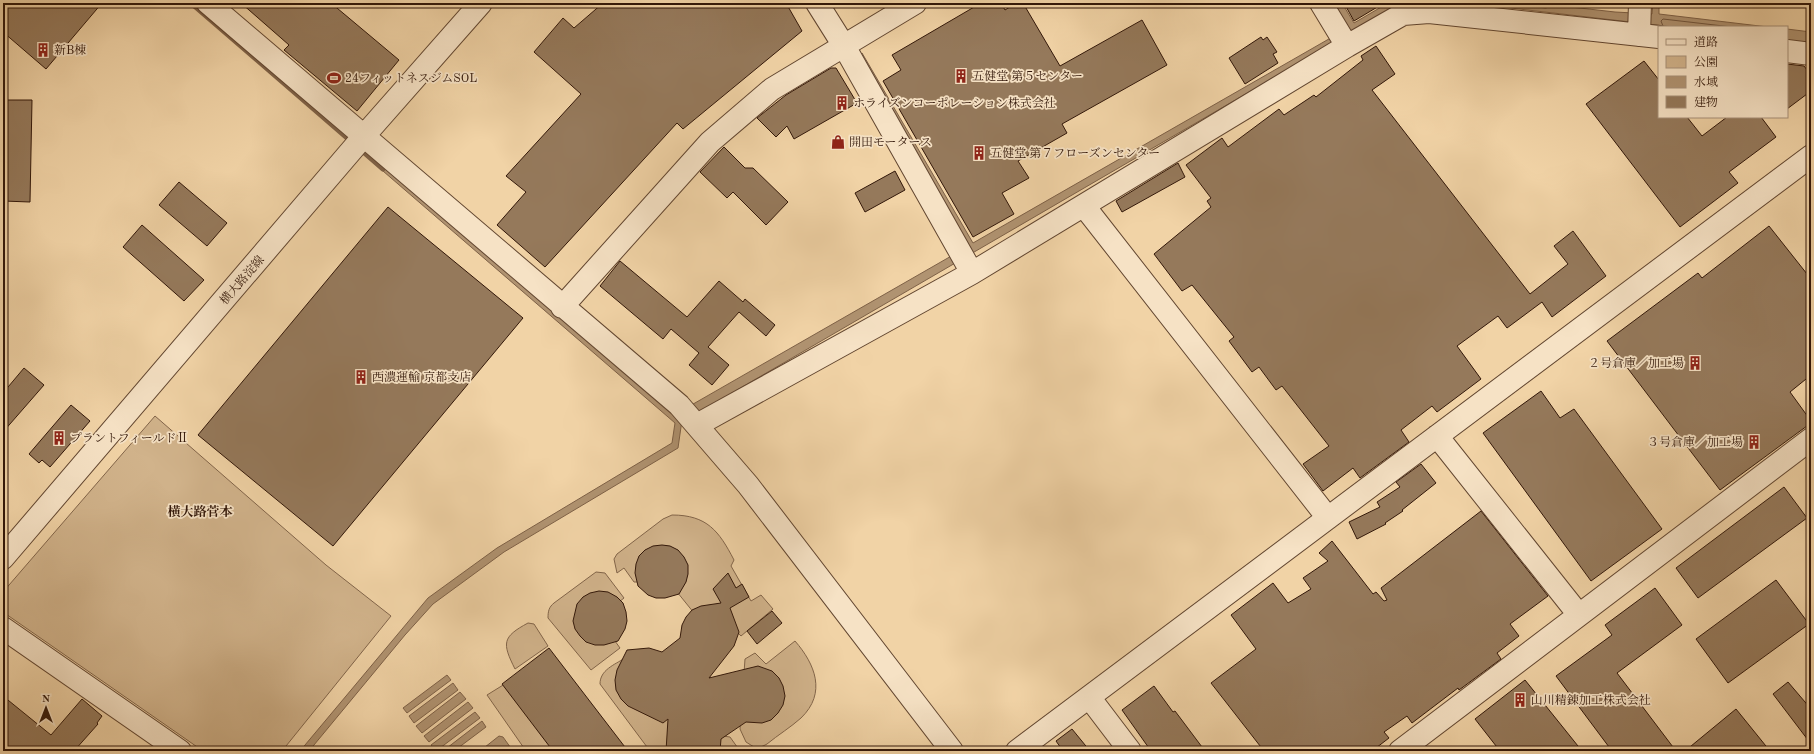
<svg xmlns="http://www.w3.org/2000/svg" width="1814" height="754" font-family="'Old Standard TT','Noto Serif JP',serif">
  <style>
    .green { fill: #d1b38b; stroke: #82654a }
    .water { fill: #b09371; stroke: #7e6147 }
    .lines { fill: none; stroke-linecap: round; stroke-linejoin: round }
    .shore { stroke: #71553d; stroke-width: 1 }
    .stream { stroke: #7e6147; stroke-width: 5 }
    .building { fill: #95795b; stroke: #321709 }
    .minor-casing { stroke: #624630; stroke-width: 24 }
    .minor { stroke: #f6e2c5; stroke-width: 22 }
    .labels { text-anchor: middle; stroke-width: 3.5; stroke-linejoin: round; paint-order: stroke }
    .poi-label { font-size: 12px; fill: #321709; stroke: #f6e2c5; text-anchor: start }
    .street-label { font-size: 12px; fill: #321709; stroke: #f6e2c5 }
    .neighbourhood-label { font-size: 13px; font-weight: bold; fill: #321709; stroke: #f6e2c5 }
  </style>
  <rect width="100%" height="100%" fill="#f1d3a6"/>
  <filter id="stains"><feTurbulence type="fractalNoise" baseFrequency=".005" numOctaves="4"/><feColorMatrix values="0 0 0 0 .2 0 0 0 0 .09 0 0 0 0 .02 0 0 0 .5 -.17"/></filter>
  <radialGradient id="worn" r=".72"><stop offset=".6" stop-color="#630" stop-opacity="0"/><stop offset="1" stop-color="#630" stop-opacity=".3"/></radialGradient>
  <path class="green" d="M 155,416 L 326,565 L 391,616 L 282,751 L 203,751 L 3,612 L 3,592 Z
    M 672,515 C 707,515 719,531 734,560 L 731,566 L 751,601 L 761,595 L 773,609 L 741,636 L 716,610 L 694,613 L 669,582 L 634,582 L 624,568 L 617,573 L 614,559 L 617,554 L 663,519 Z
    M 596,572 L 605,573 L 624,598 L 619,602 L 615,641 L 620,648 L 591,670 L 548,618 C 548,611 549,607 554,603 Z
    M 528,623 L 534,624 L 548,646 L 515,669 C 502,643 502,637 528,623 Z
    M 795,641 C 815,664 827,693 801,718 C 791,727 778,735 767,744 L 761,747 L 754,747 L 746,742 L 740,729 L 745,659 L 755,653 L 766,664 Z
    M 625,658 L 679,730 L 730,737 L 740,751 L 650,751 L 600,684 C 600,670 614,665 625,658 Z
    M 508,682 L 558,751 L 526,751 L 487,695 Z"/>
  <path class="water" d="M 1334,3 L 1342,3 L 1354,23 L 1388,3 L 1407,3 L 1323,49 L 713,404 L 682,420 L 678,448 L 504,552 L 433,604 L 405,635 L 309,751 L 300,751 L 428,598 L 497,548 L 672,443 L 675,423 L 376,165 L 383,165 L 674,415 L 967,247 L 859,60 L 862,53 L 973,243 L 1348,28 Z
    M 1468,3 L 1535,3 L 1615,12 L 1652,14 L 1653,3 L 1659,3 L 1659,14 L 1768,27 L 1673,27 Z
    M 1787,29 L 1811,32 L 1811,43 L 1787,40 Z
    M 447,675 L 451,680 L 407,713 L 403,708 Z
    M 453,683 L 458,690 L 414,723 L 409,716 Z
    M 460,692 L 466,699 L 422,733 L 416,726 Z
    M 468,702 L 473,708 L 429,742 L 424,736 Z
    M 475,712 L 480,718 L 436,751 L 431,745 Z
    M 482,721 L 486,727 L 454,751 L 443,751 Z
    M 499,736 L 503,737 L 513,751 L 480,751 Z"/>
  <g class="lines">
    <path class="shore" d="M 1503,3 L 1546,8 L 1548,7 L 1548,3
      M 1663,26 L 1661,21 L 1663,19 L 1732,27"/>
    <path class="stream" d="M 191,3 L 353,143
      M 360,149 L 383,169"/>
  </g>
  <path class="building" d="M 3,3 L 102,3 L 46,69 L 3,32 Z
    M 241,3 L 331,3 L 399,60 L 357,111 L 284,50 L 289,45 Z
    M 603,3 L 786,3 L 802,31 L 683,129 L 677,123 L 545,267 L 497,225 L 526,192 L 506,176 L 581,94 L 534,52 L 563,18 L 574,28 Z
    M 981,3 L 1001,3 L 1005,10 L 1016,3 L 1023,3 L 1060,66 L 1142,20 L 1167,65 L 1062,124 L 1067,133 L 1018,161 L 1029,178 L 1002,193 L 1014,214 L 973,237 L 883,81 L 901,70 L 892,55 Z
    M 1344,3 L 1384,3 L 1354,21 Z
    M 1261,37 L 1263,40 L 1267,37 L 1277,52 L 1273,54 L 1278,63 L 1245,84 L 1229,58 Z
    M 1376,46 L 1395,74 L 1372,90 L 1530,294 L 1568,264 L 1554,246 L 1573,231 L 1606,276 L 1552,317 L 1542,302 L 1507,328 L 1498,316 L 1457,346 L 1481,379 L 1437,412 L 1432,406 L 1401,430 L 1409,442 L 1360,478 L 1353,468 L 1323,491 L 1303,464 L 1329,446 L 1282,386 L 1276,390 L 1259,367 L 1252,372 L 1229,341 L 1234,337 L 1192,285 L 1182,291 L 1154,254 L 1211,207 L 1207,201 L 1211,198 L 1186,165 L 1222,138 L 1228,147 L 1279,109 L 1284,115 L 1314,95 L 1316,97 L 1363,60 L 1361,56 Z
    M 1644,61 L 1659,80 L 1659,117 L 1687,117 L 1702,136 L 1727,117 L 1761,117 L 1776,137 L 1729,172 L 1738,183 L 1680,227 L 1586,104 Z
    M 1787,64 L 1804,66 L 1811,75 L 1811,91 L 1787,109 Z
    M 831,68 L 836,68 L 857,103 L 794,139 L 787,126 L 776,137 L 757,118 L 786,95 Z
    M 5,100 L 32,100 L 30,202 L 3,201 Z
    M 724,147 L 745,168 L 753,168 L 788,202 L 766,225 L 733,192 L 727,198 L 700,172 Z
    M 1178,163 L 1185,177 L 1122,212 L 1116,201 Z
    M 895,171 L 905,190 L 865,212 L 855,193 Z
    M 179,182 L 227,223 L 207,246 L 159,205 Z
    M 388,207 L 523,318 L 333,546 L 198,435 Z
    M 142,225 L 204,280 L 184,301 L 123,247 Z
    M 1769,226 L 1811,279 L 1811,375 L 1790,392 L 1811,421 L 1811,423 L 1720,490 L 1607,341 L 1698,273 L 1702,278 Z
    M 620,261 L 687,317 L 719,281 L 743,302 L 745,299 L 775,325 L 766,336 L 739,312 L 708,347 L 729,365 L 712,385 L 689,365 L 699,353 L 671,329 L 663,339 L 600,286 Z
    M 24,368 L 44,385 L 3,432 L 3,393 Z
    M 1541,391 L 1560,418 L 1574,409 L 1662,529 L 1591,581 L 1483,433 Z
    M 71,405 L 90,421 L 50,467 L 42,460 L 39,463 L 29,454 Z
    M 1421,464 L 1436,483 L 1402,510 L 1403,511 L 1385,523 L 1386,524 L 1357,539 L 1349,522 L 1380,507 L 1377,502 L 1400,487 L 1396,482 Z
    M 1784,487 L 1807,518 L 1698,598 L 1676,568 Z
    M 1481,511 L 1548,596 L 1510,624 L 1519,636 L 1497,653 L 1501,659 L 1459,690 L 1458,688 L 1412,723 L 1407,716 L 1384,732 L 1389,738 L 1372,751 L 1264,751 L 1211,683 L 1256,649 L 1231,615 L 1273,583 L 1288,603 L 1311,589 L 1303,578 L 1328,561 L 1319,553 L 1332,541 L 1373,594 L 1376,592 L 1384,601 L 1387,600 L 1381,588 Z
    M 662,545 L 670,546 L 678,550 L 684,557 L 688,565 L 688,574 L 686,582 L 679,594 L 665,598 L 656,598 L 648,595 L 638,586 L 635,573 L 636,564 L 639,556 L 645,550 L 653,546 Z
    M 728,573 L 736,588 L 742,584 L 749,597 L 730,608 L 739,632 L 734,646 L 709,678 L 758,666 L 772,671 L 779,678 L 783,686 L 785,696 L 783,705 L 778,713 L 771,720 L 762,723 L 746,722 L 721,739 L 720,751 L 666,751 L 668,719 L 663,723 L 628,706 L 621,699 L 616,690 L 615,680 L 617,670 L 627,650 L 649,648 L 662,652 L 680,638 L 682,625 L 686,617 L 692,610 L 701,606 L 721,603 L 713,589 Z
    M 1776,580 L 1809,624 L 1728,683 L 1696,639 Z
    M 1655,588 L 1682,625 L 1617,673 L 1676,751 L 1612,751 L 1556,676 L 1612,635 L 1605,625 Z
    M 599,591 L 608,592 L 617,597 L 623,603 L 626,612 L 627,621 L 625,629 L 618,641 L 604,645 L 595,645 L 586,642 L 580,636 L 575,629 L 573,621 L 577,604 L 583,597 L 590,593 Z
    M 772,611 L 782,623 L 757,644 L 747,631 Z
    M 549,648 L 628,751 L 553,751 L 502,684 Z
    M 1525,680 L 1582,751 L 1500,751 L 1475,719 Z
    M 1788,682 L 1811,709 L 1811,744 L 1773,694 Z
    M 1154,686 L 1173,712 L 1175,711 L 1205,751 L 1151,751 L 1122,710 Z
    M 3,696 L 51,735 L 82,699 L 102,716 L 97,723 L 98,724 L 74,751 L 7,751 L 3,748 Z
    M 1736,709 L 1770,751 L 1685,751 Z
    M 1072,729 L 1090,751 L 1063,751 L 1056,741 Z"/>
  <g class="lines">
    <defs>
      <path id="minor" d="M 208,3 L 679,405 L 748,485 L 952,751
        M 817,3 L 844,46 L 972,273
        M 1321,3 L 1347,46
        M 1639,35 L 1640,3
        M 1787,51 L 1811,54
        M 1084,206 L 1328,518
        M 562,307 L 710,142 L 772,89 L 915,3
        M 697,425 L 972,273 L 1347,46 L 1403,14 L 1429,12 L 1659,37
        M 1437,436 L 1579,615
        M 3,558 L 363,137 L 481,3
        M 3,628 L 180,751
        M 1089,697 L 1130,751
        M 1017,751 L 1811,156
        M 1400,751 L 1811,439"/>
    </defs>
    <use href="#minor" class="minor-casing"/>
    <use href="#minor" class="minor"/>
  </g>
  <defs>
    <symbol id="building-bare" viewBox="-9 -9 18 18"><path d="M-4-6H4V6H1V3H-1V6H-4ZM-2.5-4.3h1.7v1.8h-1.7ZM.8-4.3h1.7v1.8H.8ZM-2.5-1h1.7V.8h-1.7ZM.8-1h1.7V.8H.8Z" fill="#8f2418" stroke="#f6e2c5" stroke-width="2.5" paint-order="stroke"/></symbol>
    <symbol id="stadium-bare" viewBox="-9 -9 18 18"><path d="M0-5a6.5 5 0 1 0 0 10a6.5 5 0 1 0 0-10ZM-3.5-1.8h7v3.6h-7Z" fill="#8f2418" stroke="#f6e2c5" stroke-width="2.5" paint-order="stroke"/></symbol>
    <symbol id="shop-bare" viewBox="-9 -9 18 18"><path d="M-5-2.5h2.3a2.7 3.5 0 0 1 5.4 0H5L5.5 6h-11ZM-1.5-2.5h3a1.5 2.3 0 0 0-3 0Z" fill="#8f2418" stroke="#f6e2c5" stroke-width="2.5" paint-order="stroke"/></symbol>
  </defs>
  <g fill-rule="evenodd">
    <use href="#building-bare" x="33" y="40" width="20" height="20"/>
    <use href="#building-bare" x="951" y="66" width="20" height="20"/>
    <use href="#stadium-bare" x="324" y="68" width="20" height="20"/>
    <use href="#building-bare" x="832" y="93" width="20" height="20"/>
    <use href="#shop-bare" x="828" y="132" width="20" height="20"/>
    <use href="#building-bare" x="969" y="143" width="20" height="20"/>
    <use href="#building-bare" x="1685" y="353" width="20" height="20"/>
    <use href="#building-bare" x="351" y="367" width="20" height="20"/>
    <use href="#building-bare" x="49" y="428" width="20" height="20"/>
    <use href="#building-bare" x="1744" y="432" width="20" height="20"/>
    <use href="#building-bare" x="1510" y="690" width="20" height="20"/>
  </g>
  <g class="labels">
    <g class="poi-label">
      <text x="54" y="54">新B棟</text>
      <text x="972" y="80">五健堂 第５センター</text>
      <text x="345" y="82">24フィットネスジムSOL</text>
      <text x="853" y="107">ホライズンコーポレーション株式会社</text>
      <text x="849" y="146">開田モータース</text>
      <text x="990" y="157">五健堂 第７フローズンセンター</text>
      <text x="1684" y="367" text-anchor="end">２号倉庫／加工場</text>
      <text x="372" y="381">西濃運輸 京都支店</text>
      <text x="70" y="442">プラントフィールドⅡ</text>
      <text x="1743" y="446" text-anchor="end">３号倉庫／加工場</text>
      <text x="1531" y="704">山川精錬加工株式会社</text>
    </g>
    <g class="street-label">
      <text transform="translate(242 280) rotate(-49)" y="4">横大路淀線</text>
    </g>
    <g class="neighbourhood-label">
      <text x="200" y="516">横大路菅本</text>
    </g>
  </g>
  <rect width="1814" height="754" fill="none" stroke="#f1d3a6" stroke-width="16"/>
  <rect x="4" y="4" width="1806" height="746" fill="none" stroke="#321709" stroke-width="2"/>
  <rect x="8" y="8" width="1798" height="738" fill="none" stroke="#321709"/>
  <rect x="1658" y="26" width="130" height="92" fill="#f6e2c5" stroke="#a8917a"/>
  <rect x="1666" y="39" width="20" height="6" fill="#f6e2c5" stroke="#a8917a"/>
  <text x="1694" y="46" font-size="12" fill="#321709">道路</text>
  <rect x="1666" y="56" width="20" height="12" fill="#d1b38b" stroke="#a8917a"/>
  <text x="1694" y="66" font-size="12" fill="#321709">公園</text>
  <rect x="1666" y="76" width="20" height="12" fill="#b09371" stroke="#a8917a"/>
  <text x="1694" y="86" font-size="12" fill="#321709">水域</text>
  <rect x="1666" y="96" width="20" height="12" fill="#95795b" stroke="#a8917a"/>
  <text x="1694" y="106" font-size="12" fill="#321709">建物</text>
  <g transform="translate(46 708)" stroke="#f6e2c5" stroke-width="3" paint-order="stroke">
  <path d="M0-3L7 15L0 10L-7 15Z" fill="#321709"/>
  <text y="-6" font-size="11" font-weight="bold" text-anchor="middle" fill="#321709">N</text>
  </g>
  <rect width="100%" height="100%" filter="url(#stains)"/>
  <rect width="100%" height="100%" fill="url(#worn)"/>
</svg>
